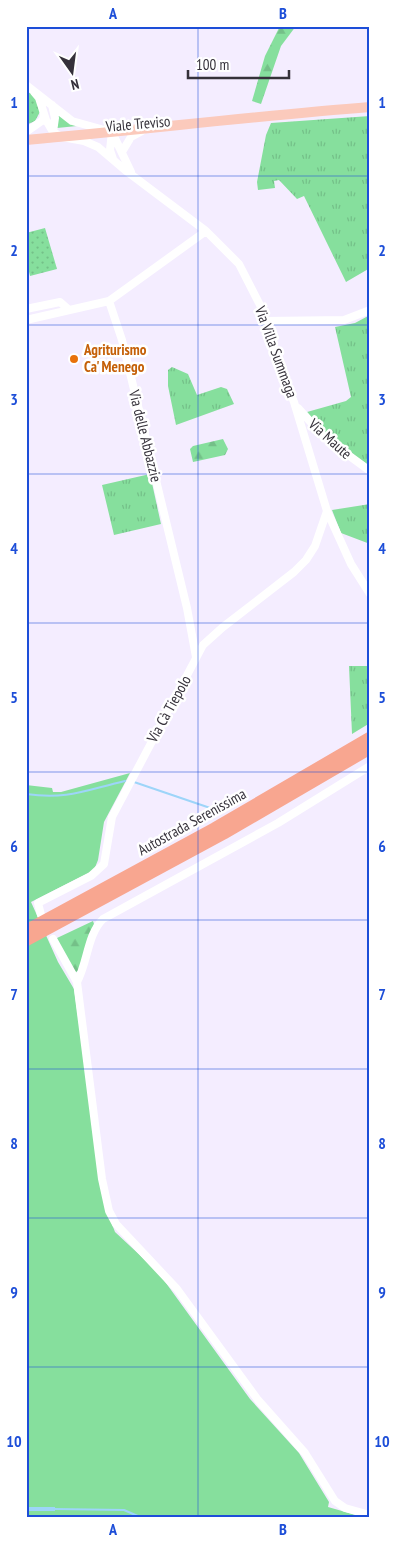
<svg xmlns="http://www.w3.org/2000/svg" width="396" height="1543" font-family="'PT Sans Narrow',sans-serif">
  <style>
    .grass { fill: url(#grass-tufts) }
    .forest { fill: url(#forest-firs) }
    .park { fill: #86df9d }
    .garden { fill: url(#garden-dots) }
    .water { fill: #9dd5f9 }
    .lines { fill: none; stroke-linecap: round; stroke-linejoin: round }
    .stream { stroke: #9dd5f9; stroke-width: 2 }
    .minor { stroke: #fff; stroke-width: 8 }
    .major { stroke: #fbcabc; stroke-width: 10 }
    .highway { stroke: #f8a690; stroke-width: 11 }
    .grid { fill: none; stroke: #1d4ed8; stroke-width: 1; stroke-opacity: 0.55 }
    .food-dot { fill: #e8710a; stroke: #fff; stroke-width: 2 }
    .labels { text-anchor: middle; stroke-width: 5; stroke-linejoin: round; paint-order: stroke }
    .street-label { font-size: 15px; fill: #35313a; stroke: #fff }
    .food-label { font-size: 15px; font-weight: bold; fill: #c56008; stroke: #fff; text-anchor: start }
    .neatline { fill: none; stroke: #1d4ed8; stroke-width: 2 }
    .grid-label { font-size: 16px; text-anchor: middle; font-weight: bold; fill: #1d4ed8 }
  </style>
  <defs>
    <pattern id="grass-tufts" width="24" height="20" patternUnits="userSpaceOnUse" patternTransform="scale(1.25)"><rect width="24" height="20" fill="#86df9d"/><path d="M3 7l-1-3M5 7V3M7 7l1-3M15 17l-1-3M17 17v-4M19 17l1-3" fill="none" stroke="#74c088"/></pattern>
    <pattern id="forest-firs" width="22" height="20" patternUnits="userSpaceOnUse" patternTransform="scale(1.25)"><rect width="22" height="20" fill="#86df9d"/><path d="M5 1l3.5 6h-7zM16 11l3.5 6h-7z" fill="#74c088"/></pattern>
    <pattern id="garden-dots" width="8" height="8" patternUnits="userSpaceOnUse" patternTransform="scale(1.25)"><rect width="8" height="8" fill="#86df9d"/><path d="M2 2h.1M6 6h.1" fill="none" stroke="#74c088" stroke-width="1.8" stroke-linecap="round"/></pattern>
  </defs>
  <rect width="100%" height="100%" fill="#f4edff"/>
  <path class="grass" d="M 58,113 L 77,126 L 57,128 Z
    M 370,116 L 370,268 L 346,282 L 304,196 L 297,199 L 279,180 L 274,181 L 275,188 L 258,190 L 257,182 L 266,135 L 271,123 Z
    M 370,315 L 370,467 L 327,435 L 307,412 L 346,401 L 351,397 L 335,327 L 355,323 Z
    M 172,367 L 188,374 L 197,395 L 221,387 L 227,389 L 234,404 L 176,425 L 168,386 L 168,370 Z
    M 150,474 L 161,524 L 114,535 L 102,485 Z
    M 370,504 L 370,544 L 341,533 L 332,510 Z
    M 349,666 L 368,666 L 370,723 L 352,734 Z"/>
  <path class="forest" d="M 280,26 L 296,26 L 281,46 L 261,104 L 252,101 L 265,56 Z
    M 223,439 L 228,449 L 225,455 L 193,462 L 190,449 L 193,446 Z
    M 93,921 L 94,924 L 81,969 L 75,973 L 56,942 L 57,938 Z"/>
  <path class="park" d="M 130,773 L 104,822 L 98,860 L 94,870 L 31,902 L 58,962 L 74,989 L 105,1206 L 115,1232 L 158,1272 L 250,1399 L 299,1453 L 329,1502 L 328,1507 L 363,1517 L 26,1517 L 26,785 L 52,788 L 53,792 L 61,792 Z"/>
  <path class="garden" d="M 26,89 L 36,98 L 41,110 L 35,121 L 26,125 Z
    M 45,228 L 57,269 L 30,276 L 26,259 L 26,233 Z"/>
  <path class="water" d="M 26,1507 L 55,1507 L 55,1511 L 26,1511 Z"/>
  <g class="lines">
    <path class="stream" d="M 134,782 L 219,811
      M 26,794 C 67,800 86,790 125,781
      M 54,1509 L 124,1510 L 140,1517"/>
    <path class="minor" d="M 26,85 L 72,121 L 108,131
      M 34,92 L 39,98 L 46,120 L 53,132 L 62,137 L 84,141 L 98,147 L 125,170 L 206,231 L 239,264 L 261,307 L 277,359 L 294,402 L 327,511 L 351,564 L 370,594
      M 52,105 L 55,118 L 53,132
      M 26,132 L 43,120 L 44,114
      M 112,132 L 131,172
      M 112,132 L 110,150 L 113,159
      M 122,152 L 131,137 L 142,131
      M 26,309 L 60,302 L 68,309
      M 26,320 L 109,301
      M 265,321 L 344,320 L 370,310
      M 298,408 L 325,438 L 370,471
      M 196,657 L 187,608 L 122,340 L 109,301 L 206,231
      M 41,915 L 38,903 L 91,876 L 104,864 L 112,817 L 203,645 L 223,627 L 294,572 L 306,560 L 315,546 L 327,511
      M 53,939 L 77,982 L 102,1179 L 109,1211 L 116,1224 L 177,1289 L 258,1400 L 305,1453 L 335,1501 L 345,1508 L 370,1515
      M 77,982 C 88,962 87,935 103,919 L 278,823 L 370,766"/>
    <path class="major" d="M 26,140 C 141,130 255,116 370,107"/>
    <path class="highway" d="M 26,930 L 214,828 L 370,737
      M 26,941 L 224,834 L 370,749"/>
  </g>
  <path class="grid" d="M 198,26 L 198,1517M 26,176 L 370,176M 26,325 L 370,325M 26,474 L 370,474M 26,623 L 370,623M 26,772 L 370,772M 26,920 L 370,920M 26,1069 L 370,1069M 26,1218 L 370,1218M 26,1367 L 370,1367"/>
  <circle class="food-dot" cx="74" cy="359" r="5"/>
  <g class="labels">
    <g class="street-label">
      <text transform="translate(138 124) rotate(-5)" y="5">Viale Treviso</text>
      <text transform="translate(276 352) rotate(70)" y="5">Via Villa Summaga</text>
      <text transform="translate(145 436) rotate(76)" y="5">Via delle Abbazzie</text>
      <text transform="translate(330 439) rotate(42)" y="5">Via Maute</text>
      <text transform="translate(169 709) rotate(-61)" y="5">Via Cà Tiepolo</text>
      <text transform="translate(192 822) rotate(-29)" y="5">Autostrada Serenissima</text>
    </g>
    <g class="food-label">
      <text x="84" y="355">Agriturismo<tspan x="84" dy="17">Ca' Menego</tspan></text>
    </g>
  </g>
  <rect width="396" height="1543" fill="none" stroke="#ffffff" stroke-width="55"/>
  <g transform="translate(72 72) rotate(166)" stroke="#ffffff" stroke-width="4" paint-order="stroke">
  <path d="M0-4L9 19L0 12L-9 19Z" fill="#35313a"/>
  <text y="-8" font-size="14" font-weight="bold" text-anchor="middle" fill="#35313a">N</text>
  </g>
  <path d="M188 70v8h101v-8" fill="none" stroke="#35313a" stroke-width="2.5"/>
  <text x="196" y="70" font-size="15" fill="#35313a" stroke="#ffffff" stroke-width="4" paint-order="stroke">100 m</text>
  <rect x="28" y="28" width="340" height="1488" class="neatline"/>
  <g class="grid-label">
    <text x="113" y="19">A</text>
    <text x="283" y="19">B</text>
    <text x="14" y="108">1</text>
    <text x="382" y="108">1</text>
    <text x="14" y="256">2</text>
    <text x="382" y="256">2</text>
    <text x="14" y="405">3</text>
    <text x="382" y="405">3</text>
    <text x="14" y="554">4</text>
    <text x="382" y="554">4</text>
    <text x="14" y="703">5</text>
    <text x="382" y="703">5</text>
    <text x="14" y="852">6</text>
    <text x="382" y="852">6</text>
    <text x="14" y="1000">7</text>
    <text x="382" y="1000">7</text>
    <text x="14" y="1149">8</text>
    <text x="382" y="1149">8</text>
    <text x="14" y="1298">9</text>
    <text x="382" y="1298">9</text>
    <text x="14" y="1447">10</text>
    <text x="382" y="1447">10</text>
    <text x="113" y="1535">A</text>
    <text x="283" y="1535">B</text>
  </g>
</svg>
